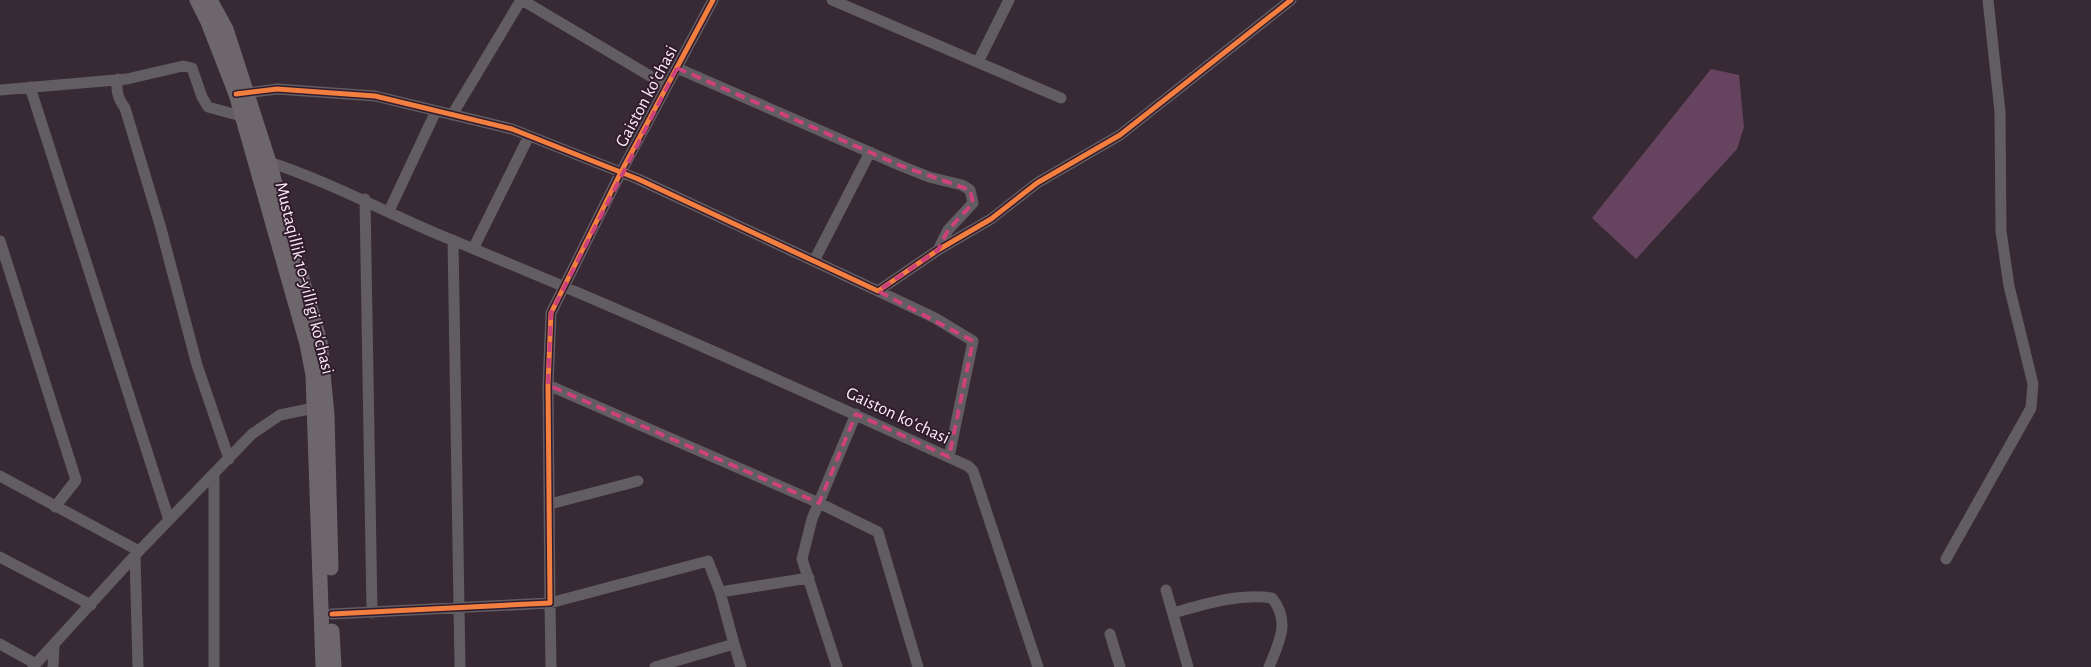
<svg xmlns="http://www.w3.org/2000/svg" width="2091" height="667" font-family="'Alegreya Sans',sans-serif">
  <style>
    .green { fill: #66445f }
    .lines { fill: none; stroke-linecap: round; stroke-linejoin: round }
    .minor { stroke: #625d61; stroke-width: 11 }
    .major { stroke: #6d666b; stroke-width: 15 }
    .cycleway-casing { stroke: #311c2e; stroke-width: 8 }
    .cycleway { stroke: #f27e40; stroke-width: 5 }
    .marked { fill: none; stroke: #cd427a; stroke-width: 4; stroke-dasharray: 10 6; stroke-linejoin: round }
    .labels { text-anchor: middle; stroke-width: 4; stroke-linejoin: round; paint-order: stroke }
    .street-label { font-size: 18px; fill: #fbebf7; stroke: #311c2e }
  </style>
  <rect width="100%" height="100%" fill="#372a34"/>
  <path class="green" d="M 1711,69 L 1739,75 L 1744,127 L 1737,149 L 1636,259 L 1592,218 Z"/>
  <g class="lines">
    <path class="minor" d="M 522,0 L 667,86
      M 832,0 L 1061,98
      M 978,62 L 1009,0
      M 677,68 L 899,165 L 929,177 L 962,185 L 970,190 L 973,203 L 948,230 L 938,250
      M 118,79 C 115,90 118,99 125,108 L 160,225 L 197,365 L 229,459
      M 30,87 L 169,520
      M 0,90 L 127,79 L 183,66 L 192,68 L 202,97 L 208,107 L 241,116
      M 239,94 L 277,89 L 375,96 L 512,129 L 638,179 L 878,291 L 938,250 L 991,219 L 1037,183 L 1120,135 L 1291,0
      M 452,115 L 521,0
      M 269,162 C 333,183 390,215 452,240 C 626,311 797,388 968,466 L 973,471 L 1038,667
      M 365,199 L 372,613
      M 389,211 L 436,111
      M 453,240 L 460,667
      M 0,241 L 76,480 L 55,507
      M 474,247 L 529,136
      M 814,261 L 870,152
      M 878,291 L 935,318 L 973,341 L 949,457
      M 548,385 L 819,503 L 878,532 L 918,667
      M 214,474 L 214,667
      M 0,476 L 139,551
      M 550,504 L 638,481
      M 135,555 L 138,667
      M 0,557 L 91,605
      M 1946,559 L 2031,408 L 2033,384 L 2009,286 L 2001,231 L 2000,112 L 1988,0
      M 1166,590 L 1188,667
      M 1173,613 C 1205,604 1239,593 1272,598 C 1291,622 1279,642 1269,667
      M 332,614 L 550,603 L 548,385 L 551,313 L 621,172 L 713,0
      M 1110,634 L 1120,667
      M 0,644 L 36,664
      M 734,644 L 720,592 L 809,578
      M 33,667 L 139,551 L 252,434 L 280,415 L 314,408
      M 53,667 L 54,646
      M 551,667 L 550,603 L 708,561 L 720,592
      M 655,667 L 734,644 L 741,667
      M 837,667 L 802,559 L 812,519 L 856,414"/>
    <path class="major" d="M 197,0 L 208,22 L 236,94 L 307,344 L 313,375 L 323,667
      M 210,0 L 226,29 L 269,162 L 320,342 L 327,415 L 331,568
      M 332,631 L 334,667"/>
    <defs>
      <path id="cycleway" d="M 236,94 L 277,89 L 375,96 L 512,129 L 638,179 L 878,291 L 938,250 L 991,219 L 1037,183 L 1120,135 L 1291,0
        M 332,614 L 550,603 L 548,385 L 551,313 L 621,172 L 713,0"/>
    </defs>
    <use href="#cycleway" class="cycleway-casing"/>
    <use href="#cycleway" class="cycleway"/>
  </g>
  <path class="marked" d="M 677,68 L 899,165 L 970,190 L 973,203 L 948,230 L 938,250 L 878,291 L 973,341 L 949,457 L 856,414 L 819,503 L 548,385 L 551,313 Z"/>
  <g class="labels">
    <g class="street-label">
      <text transform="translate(646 96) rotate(-62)" y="6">Gaiston koʻchasi</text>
      <text transform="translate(305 278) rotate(76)" y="6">Mustaqillik 10-yilligi ko'chasi</text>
      <text transform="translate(898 415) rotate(25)" y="6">Gaiston koʻchasi</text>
    </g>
  </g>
</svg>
